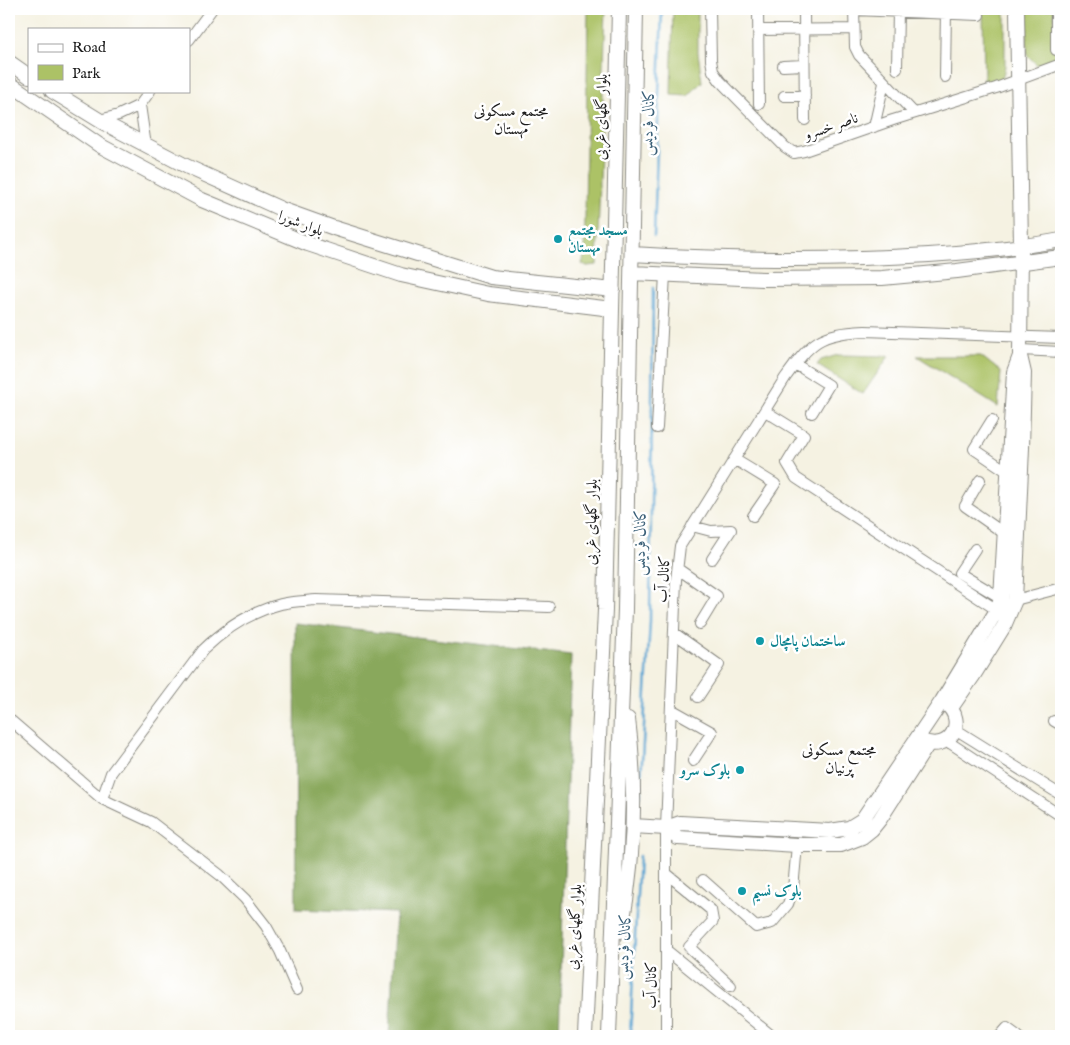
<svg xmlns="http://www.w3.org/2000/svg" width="1070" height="1045" font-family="'IM FELL English',Amiri,serif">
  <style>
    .green { fill: #acc266; stroke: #646f41 }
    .forest { fill: #89a85b; stroke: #52623c }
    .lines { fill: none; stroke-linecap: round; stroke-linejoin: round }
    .stream { stroke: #5aa5d3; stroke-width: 2.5 }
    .street-casing { stroke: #88877f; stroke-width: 12 }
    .secondary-casing { stroke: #88877f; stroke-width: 16 }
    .street { stroke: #fff; stroke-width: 10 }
    .secondary { stroke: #fff; stroke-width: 14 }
    .culture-dot { fill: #0f9aa8; stroke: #fff; stroke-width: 2 }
    .labels { text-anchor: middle; stroke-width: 5; stroke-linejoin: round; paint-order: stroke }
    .street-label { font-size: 15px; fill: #1c1c1c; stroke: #fff }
    .culture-label { font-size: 15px; font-weight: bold; fill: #0d838f; stroke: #fff; text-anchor: start }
    .neighbourhood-label { font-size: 16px; fill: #1c1c1c; stroke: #fff }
    .water-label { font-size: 16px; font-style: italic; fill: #3b6078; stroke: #fff }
  </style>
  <rect width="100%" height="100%" fill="#fff"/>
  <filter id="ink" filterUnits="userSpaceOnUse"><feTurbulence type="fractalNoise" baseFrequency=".02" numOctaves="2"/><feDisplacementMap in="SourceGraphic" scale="10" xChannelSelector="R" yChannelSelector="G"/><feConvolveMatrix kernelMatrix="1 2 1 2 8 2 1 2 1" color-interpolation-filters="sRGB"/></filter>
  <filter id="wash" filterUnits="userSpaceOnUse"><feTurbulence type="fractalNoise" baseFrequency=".0096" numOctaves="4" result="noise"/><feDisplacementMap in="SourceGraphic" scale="20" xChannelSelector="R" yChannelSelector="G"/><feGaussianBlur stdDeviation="1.12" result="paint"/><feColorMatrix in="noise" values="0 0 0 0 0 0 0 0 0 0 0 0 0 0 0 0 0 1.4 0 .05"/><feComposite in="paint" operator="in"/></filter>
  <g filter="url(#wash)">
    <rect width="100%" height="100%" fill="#f5f2e2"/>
    <path class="green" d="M 588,9 L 606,9 L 597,265 L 587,266 L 582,264 L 584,257 L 585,219 Z
      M 673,9 L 698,9 L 698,52 L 702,82 L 688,96 L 671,95 Z
      M 983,9 L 1005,9 L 1005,66 L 1002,81 L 984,88 Z
      M 1027,9 L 1054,9 L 1055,60 L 1046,65 L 1037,65 L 1027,55 Z
      M 838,355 L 889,356 L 863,394 L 817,365 L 821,360 Z
      M 917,356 L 981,356 L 1001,372 L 998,407 Z"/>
    <path class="forest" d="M 295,623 L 571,655 L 559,1036 L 389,1036 L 396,913 L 296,909 Z"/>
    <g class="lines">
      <path class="stream" d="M 654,236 L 662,9
        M 640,796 L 650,621 L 653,288
        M 630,1036 L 639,856"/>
    </g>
  </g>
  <g filter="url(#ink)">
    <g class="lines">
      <defs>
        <path id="street" d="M 710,9 L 711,60 L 713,71 L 720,81 L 785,147 L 794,153 L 804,151 L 893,120 L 996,88 L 1061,64
          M 758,9 L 759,104
          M 804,9 L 805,120
          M 854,9 L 855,47 L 859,55 L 914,113
          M 1056,9 L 1056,50
          M 854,10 L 979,15
          M 758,30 L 854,29
          M 189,40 L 212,9
          M 783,66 L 804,65
          M 897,69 L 898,9
          M 945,77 L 946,9
          M 784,96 L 805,96
          M 140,105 L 146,146
          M 99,120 L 119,115 L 140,105 L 150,91
          M 874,127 L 884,83
          M 1021,350 L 1061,352
          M 795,364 L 829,385 L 812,413
          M 765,411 L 804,435 L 787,463 L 796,478 L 997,610
          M 992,420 L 974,449 L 1008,472
          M 657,428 L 665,274
          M 734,459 L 775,484 L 753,516
          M 980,480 L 965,506 L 1005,534
          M 692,526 L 711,531 L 731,530 L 712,559
          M 975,549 L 959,573 L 1001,598
          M 678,569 L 717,596 L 700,624
          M 1015,600 L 1061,588
          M 674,633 L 719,665 L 698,697
          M 671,709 L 712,732 L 693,761
          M 9,719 L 102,799 L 151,822 L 220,875 L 245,899 L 266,926 L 280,951 L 297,990
          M 1054,721 L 1061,725
          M 955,729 L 1061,795
          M 947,741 L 1061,816
          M 102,799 L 111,773 L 203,650 C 226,628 250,612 281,604 C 292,601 305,601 316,600 L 549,607
          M 667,874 L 711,910 L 713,921 L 689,947 L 731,986
          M 703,880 L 756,927 L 772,923 L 788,904 L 793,889 L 797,845
          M 666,950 L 772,1036
          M 666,1036 L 666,828 L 676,580 L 680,546 L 785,378 C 811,342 819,333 865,331 L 1061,338
          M 1000,1036 L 1007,1028 L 1018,1036"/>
        <path id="secondary" d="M 9,62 L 29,76
          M 9,83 L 99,145 L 202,200 L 308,244 L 401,275 L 488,294 L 612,309
          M 52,91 L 104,123 L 188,167 L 281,209 L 334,228 L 491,277 L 613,290
          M 632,254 C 731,260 830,261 929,255 C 973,252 1018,248 1061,240
          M 632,273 L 763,279 L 882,278 L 957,271 L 1061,257
          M 951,708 L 973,676 L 1004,626 L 1015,600 L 1022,448 L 1024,373 L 1020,356 L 1021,246 L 1017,9
          M 920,740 C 949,755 969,721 945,703
          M 633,826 L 666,828 L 680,823 L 830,831 L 849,828 L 862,820 L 942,701 L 997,610 L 1001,598 L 1014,372 L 1020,356
          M 666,828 L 678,838 L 797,845 L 841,845 L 862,837 L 872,829 L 880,819 L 928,744
          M 621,931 C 634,861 637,790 628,719
          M 585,1036 L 605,610 L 619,9
          M 609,1036 L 625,609 L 636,9"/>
      </defs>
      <use href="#street" class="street-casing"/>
      <use href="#secondary" class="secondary-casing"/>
      <use href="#street" class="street"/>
      <use href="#secondary" class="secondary"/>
    </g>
  </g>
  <g class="culture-dot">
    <circle cx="558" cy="239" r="5"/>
    <circle cx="760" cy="641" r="5"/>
    <circle cx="740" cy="770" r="5"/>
    <circle cx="742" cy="891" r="5"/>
  </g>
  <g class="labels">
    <g class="street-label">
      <text transform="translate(601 117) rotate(-89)" y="5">بلوار گلهای غربی</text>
      <text transform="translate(831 126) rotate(-19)" y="5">ناصر خسرو</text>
      <text transform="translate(301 223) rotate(21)" y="5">بلوار شورا</text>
      <text transform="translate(591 522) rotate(-89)" y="5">بلوار گلهای غربی</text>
      <text transform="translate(663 579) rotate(-86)" y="5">کانال آب</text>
      <text transform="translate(574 927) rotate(-87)" y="5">بلوار گلهای غربی</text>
      <text transform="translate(651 985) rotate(-90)" y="5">کانال آب</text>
    </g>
    <g class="culture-label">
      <text x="568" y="235">مسجد مجتمع<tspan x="568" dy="17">مهستان</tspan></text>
      <text x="770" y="646">ساختمان پامچال</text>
      <text x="730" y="775" text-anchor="end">بلوک سرو</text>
      <text x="752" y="896">بلوک نسیم</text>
    </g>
    <g class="neighbourhood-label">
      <text x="511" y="116">مجتمع مسکونی<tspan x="511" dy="18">مهستان</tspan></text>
      <text x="839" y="755">مجتمع مسکونی<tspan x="839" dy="18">پرنیان</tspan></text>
    </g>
    <g class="water-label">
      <text transform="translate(647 122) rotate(-88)" y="6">کانال فردیس</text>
      <text transform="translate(639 542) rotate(-89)" y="6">کانال فردیس</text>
      <text transform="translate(623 946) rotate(-87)" y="6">کانال فردیس</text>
    </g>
  </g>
  <rect width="1070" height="1045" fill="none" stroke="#fff" stroke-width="30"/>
  <rect x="28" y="28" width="162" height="65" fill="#ffffff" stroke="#a4a4a4"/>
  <rect x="38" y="44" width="25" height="8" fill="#ffffff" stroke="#a4a4a4"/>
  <text x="72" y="52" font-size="15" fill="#1c1c1c">Road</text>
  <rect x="38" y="65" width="25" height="15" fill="#acc266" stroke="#a4a4a4"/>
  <text x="72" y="78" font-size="15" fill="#1c1c1c">Park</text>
</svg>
